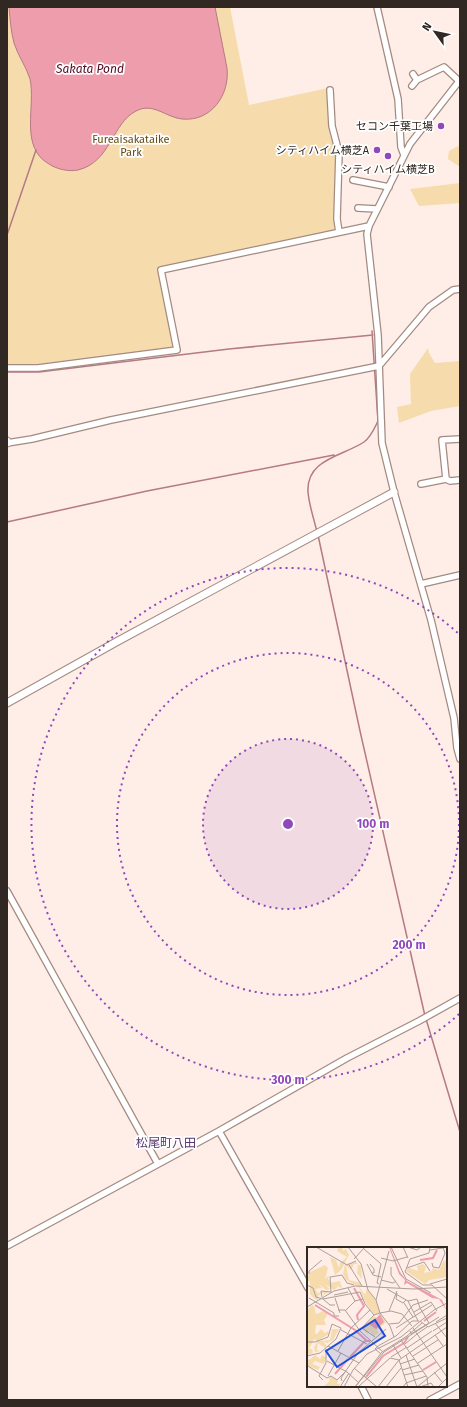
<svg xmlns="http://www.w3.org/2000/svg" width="467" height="1407" font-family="'Fira Sans','Noto Sans JP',sans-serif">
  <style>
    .green { fill: #f6dbad }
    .water { fill: #ee9dad; stroke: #b57a84 }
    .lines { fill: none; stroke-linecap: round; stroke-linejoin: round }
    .stream { stroke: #b57a84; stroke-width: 1.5 }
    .minor-casing { stroke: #a48b81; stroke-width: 8 }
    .tertiary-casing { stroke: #a48b81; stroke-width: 9 }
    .minor { stroke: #fff; stroke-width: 5.5 }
    .tertiary { stroke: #fff; stroke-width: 7 }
    .ring { fill: none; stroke: #9148ba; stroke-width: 2; stroke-dasharray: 2 4 }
    .poi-dot { fill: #9148ba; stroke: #fff; stroke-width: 1.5 }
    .labels { text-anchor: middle; stroke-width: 3.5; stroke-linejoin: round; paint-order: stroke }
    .poi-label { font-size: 11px; fill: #312723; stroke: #fff; text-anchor: end }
    .park-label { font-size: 11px; fill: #634913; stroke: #fff }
    .water-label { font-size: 12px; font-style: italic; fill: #510a22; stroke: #fff }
    .neighbourhood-label { font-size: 12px; fill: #59366e; stroke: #fff }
    .inset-river { fill: none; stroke: #ee9dad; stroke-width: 2 }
    .inset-road { fill: none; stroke: #ac9e99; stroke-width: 1 }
    .view { fill: #1d4ed8; fill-opacity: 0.15; stroke: #1d4ed8; stroke-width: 2 }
    .inset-edge { fill: none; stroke: #312723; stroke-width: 2 }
    .centre { fill: #9148ba; stroke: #fff; stroke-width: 2 }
    .ring-label { font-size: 12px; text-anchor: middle; font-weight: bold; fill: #9148ba; stroke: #fff; stroke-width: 3.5; stroke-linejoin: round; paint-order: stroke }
  </style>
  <rect width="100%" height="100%" fill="#feeee7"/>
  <path class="green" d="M 7,7 L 230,7 L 249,105 L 328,88 L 329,128 L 337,154 L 335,226 L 333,231 L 158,267 L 174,348 L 37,366 L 7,366 Z
    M 460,145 L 460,167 L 448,159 L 449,151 Z
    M 460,183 L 460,203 L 419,206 L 410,189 Z
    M 428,348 L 429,353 L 435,363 L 460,361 L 460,406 L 431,411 L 399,423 L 397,407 L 411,404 L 410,374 Z"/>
  <path class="water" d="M 9,7 L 215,7 L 227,68 C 230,95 211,122 182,119 C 165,117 153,102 136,111 C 112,123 111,162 78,170 C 69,172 56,169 49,164 C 19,147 36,106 30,79 C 26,66 18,56 14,43 C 11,32 10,19 9,7 Z"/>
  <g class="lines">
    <path class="stream" d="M 7,235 L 36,150
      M 7,372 L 39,372 L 229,349 L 373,335
      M 7,522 L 147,491 L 334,455
      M 317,532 C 314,519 309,505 308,492 C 306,459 343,456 364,442 C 371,437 374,429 378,421 L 372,331
      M 318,535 L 360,731 L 425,1016
      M 426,1019 L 460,1132"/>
    <defs>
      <path id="minor" d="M 377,7 L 398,99 L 401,147 L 404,155
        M 413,74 L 417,80
        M 460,80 L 410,144 L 369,226 L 367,234 L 378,335 L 382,443 L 394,492 L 431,620 L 454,718 L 457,748 L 460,759
        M 412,86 L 417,80 L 444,67 L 459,81
        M 330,90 L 332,126 L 339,153 L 337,219 L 339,232
        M 353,180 L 389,187
        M 358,208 L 377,209
        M 7,368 L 38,368 L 177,350 L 161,270 L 369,226
        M 7,443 L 32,439 L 111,420 L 379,366 L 429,307 L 453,290 L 460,289
        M 446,479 L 442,440 L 460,439
        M 421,484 L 446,479 L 450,481 L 460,480
        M 421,584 L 460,575
        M 7,891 L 158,1164
        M 219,1131 L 308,1288
        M 7,1246 L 219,1131 L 347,1058 L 419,1021 L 460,998
        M 361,1386 L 368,1400
        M 430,1400 L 460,1384"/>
      <path id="tertiary" d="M 7,441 L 7,443
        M 7,703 L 118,641 L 394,492"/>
    </defs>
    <use href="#minor" class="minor-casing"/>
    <use href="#tertiary" class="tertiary-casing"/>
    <use href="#minor" class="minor"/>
    <use href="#tertiary" class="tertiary"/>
  </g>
  <circle cx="288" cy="824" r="85" fill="#9148ba" fill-opacity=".12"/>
  <g class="ring">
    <circle cx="288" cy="824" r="85"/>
    <circle cx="288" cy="824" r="171"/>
    <path d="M459 1014A256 256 0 1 1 459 634"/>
  </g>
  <g class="poi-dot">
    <circle cx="441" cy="126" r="4"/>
    <circle cx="377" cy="150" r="4"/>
    <circle cx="388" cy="156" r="4"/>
  </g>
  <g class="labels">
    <g class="poi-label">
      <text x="433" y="130">セコン千葉工場</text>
      <text x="369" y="154">シティハイム横芝A</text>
      <text x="388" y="173" text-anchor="middle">シティハイム横芝B</text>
    </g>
    <g class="park-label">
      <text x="131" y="143">Fureaisakataike<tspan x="131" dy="13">Park</tspan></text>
    </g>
    <g class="water-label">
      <text x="90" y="73">Sakata Pond</text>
    </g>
    <g class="neighbourhood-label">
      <text x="166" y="1147">松尾町八田</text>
    </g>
  </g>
  <g transform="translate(307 1247)">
    <rect width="140" height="140" fill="#feeee7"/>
    <path d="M 32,0 L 35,0 L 36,4 L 39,2 L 42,8 L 34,23 L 28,28 L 23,10 L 29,13 L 32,21 L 33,16 L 40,10 L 30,4 ZM 137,13 L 140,16 L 140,30 L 122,33 L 118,37 L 99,24 L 102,21 L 111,24 L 110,19 L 116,17 L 119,20 L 117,26 L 125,24 L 126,21 L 132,23 ZM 49,15 L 54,20 L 55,32 L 50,26 L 51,17 L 47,17 L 44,23 L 39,18 L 42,33 L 54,36 L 53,41 L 58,48 L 60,41 L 68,52 L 73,66 L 67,67 L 58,55 L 52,40 L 39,33 L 36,27 L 38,17 ZM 18,18 L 21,21 L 18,32 L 22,28 L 21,32 L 24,36 L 33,34 L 35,41 L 27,38 L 31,40 L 27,43 L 18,37 L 23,42 L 19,43 L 12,37 L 15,41 L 8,42 L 11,46 L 7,48 L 14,45 L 23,44 L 17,48 L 16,45 L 11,49 L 11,53 L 8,52 L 3,47 L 3,34 L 0,35 L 0,32 L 3,25 ZM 4,58 L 7,59 L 9,67 L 17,64 L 21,67 L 17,73 L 19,78 L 9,78 L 8,86 L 10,87 L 14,82 L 18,86 L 21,84 L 22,87 L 10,94 L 7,92 L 2,102 L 5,102 L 6,106 L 0,108 L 0,65 ZM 73,67 L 79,75 L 70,83 L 72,86 L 67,89 L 62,84 L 60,87 L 55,81 L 67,69 L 70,71 ZM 25,82 L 32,82 L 26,93 L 20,96 L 16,94 L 20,99 L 18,101 L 11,96 L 10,103 L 13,104 L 8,105 L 7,100 L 11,94 L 23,93 ZM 8,108 L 13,112 L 15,108 L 19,110 L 17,117 L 8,114 L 5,117 L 13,120 L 11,123 L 0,118 L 0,111 L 2,113 ZM 23,129 L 31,134 L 30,137 L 33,137 L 31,140 L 17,139 L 22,135 Z" fill="#f6dbad"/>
    <path d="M 82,0 L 83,0 L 93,25 L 100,34 L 135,53 L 140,64 L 132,52 L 125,51 L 100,36 L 97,38 L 98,33 L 92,27 ZM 73,67 L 77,75 L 69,82 L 63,78 Z" fill="#ee9dad"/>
    <path class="inset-river" d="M 113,13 L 126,11 L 130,3M 47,41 L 57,59 L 50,68 L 51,73M 8,58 L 48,83 L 60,94M 117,74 L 129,65M 43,110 L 58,94 L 63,94M 116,123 L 129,115M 28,127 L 41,112M 59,130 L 76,109 L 97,96 L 101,90"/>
    <path class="inset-road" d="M 9,0 L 40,18 L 49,14M 41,0 L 54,17 L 61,43 L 69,53 L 73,66 L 84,64 L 95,67 L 105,79M 84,0 L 99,32 L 124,46M 96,0 L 101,11M 101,0 L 110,3 L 114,0M 123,0 L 122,6 L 103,12 L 98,25 L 116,38 L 125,38 L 140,52M 57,2 L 74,17 L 70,36 L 72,37M 123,3 L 136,1M 74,11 L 86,14 L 100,10M 47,12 L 58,0M 125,16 L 126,20 L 132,21 L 138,6 L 136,0M 60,17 L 66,28 L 74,30M 63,17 L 67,22 L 67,26 L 65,26M 42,18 L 55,39M 84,20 L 84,28 L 93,41M 100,21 L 117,15 L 123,24M 2,27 L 2,24 L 15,13M 35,28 L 40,36 L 47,38M 74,33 L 86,36 L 89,34M 123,37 L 140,32M 0,38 L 6,41 L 9,50 L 16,52 L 53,45 L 58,57 L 67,68M 41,41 L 48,54M 80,42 L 101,54 L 111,74M 90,46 L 89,52 L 96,56 L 99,53M 27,48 L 41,45M 15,50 L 14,44 L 24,45 L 23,30 L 35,28M 2,51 L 27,66 L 27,69 L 32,69M 28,51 L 33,66M 16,52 L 23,58 L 28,58M 69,53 L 82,4M 101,54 L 110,52 L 113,61M 97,56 L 106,70M 0,60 L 27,44 L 48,39 L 107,42 L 140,40M 31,63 L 38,63 L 53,84 L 76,105M 38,64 L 48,54 L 56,52M 82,64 L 90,44M 107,65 L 124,55 L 130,64M 113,74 L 121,80 L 140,71M 129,75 L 140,68M 128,76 L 140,91M 82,77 L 92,76 L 106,58 L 121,53M 55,81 L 68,90M 89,81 L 125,58M 106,81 L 140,130M 34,83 L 60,97M 53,83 L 67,68 L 73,66 L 83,79 L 87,90M 103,84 L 104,87 L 122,76 L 113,61M 126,84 L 140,75M 110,87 L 120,80M 128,88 L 136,99M 94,93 L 120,130 L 121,140M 0,95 L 8,95 L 21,90 L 25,77 L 34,81 L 29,92 L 13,106 L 0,109M 98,97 L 110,87M 86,98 L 94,111M 21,99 L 52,116M 100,101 L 125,84M 31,104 L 44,81 L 63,63M 74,107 L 68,102 L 71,99 L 89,89 L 105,74 L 112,74M 99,108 L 110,140M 106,109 L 131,93M 84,110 L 100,100M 92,113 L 101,140M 20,114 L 40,125 L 52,136M 111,116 L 140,97M 93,117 L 108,112M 1,119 L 20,131 L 24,129 L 30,133 L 38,125M 47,121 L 70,140M 95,123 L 112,118M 127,125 L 135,135M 97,128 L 116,124M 21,129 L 34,106M 16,133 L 12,129 L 19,116 L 19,102M 35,134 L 34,131 L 51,106 L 79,82M 33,140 L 42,126M 37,140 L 46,123 L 60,107 L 94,90 L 127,63 L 140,56M 48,140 L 75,105 L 100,89 L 115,76M 48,140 L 77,105 L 132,70M 51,140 L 83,111 L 92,113M 71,140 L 92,113 L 140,80M 79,140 L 94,121M 96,140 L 99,136 L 119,129M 110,140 L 140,116M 113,140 L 124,136 L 127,140M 131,140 L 140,131"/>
    <path class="view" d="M 68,73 L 78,89 L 30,120 L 19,104 Z"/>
    <rect width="140" height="140" class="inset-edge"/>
  </g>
  <circle cx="288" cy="824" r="6" class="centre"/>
  <g class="ring-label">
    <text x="373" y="828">100 m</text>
    <text x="409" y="949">200 m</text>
    <text x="288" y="1084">300 m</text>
  </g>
  <rect width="467" height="1407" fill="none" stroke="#312723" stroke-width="16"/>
  <g transform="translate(435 32) rotate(303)" stroke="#ffffff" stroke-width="3" paint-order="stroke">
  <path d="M0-3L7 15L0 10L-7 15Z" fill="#312723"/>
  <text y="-6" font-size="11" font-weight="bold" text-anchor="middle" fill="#312723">N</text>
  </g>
</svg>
